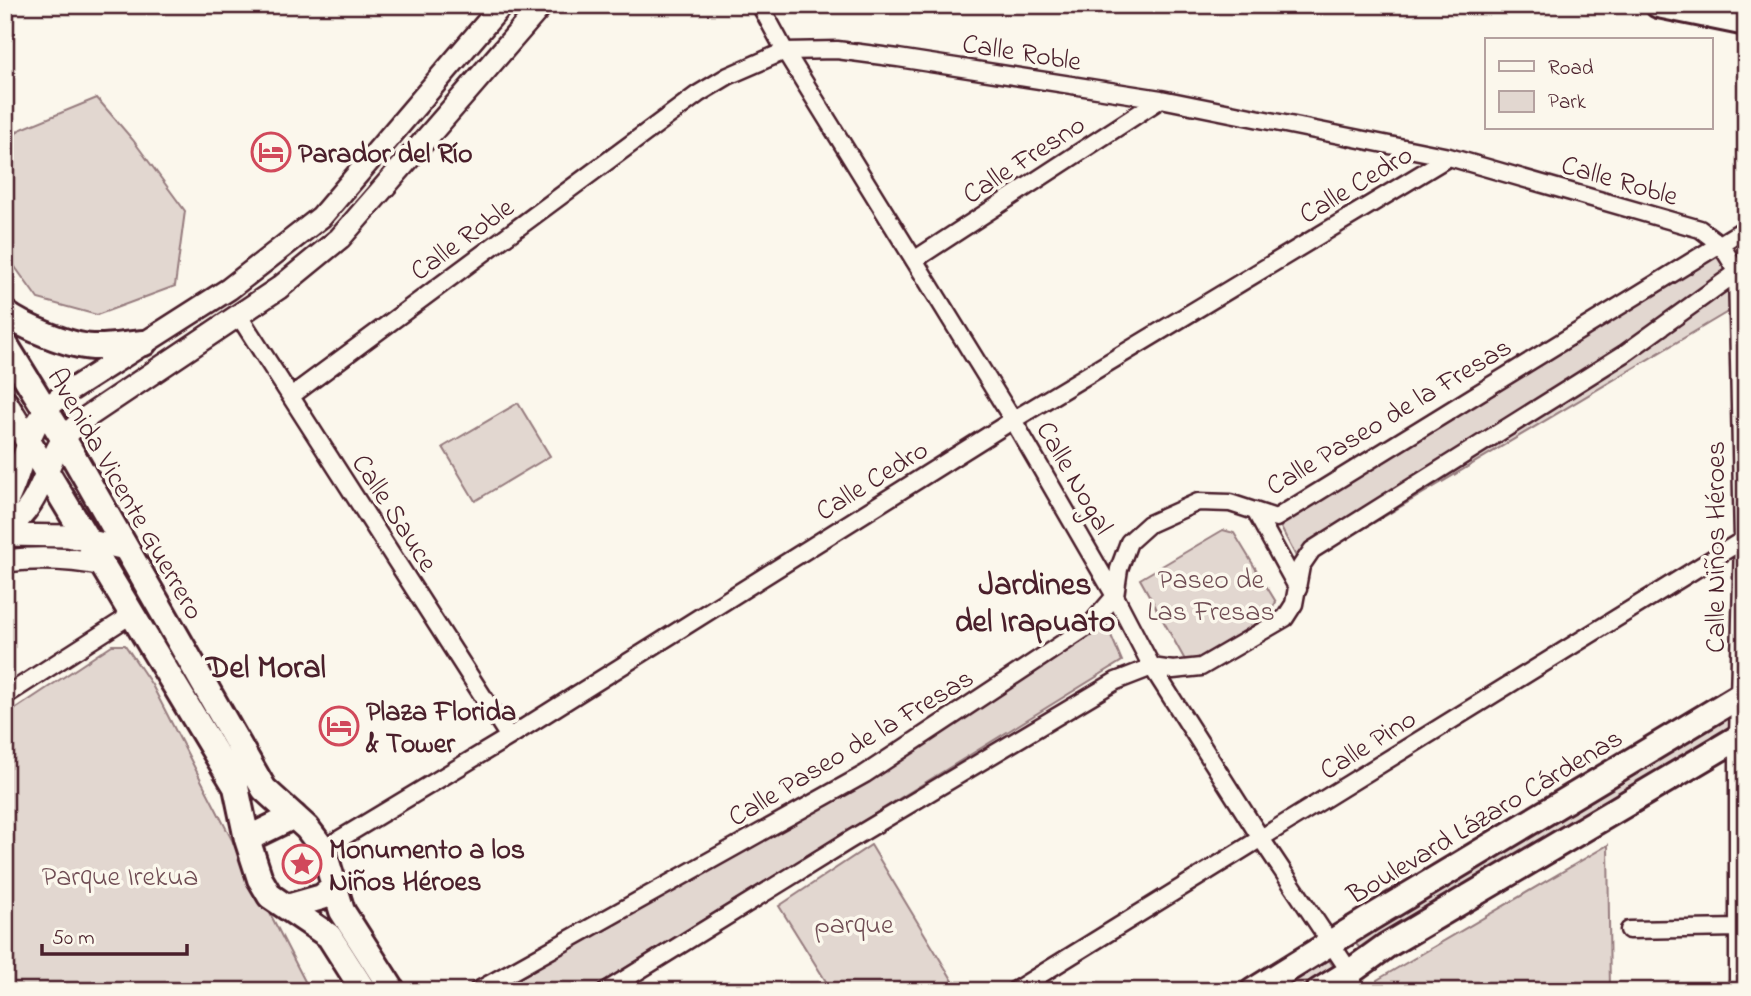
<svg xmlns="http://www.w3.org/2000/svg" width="1751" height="996" font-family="'Indie Flower',sans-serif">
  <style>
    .green { fill: #e2d7d0; stroke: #967b7e; stroke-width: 2 }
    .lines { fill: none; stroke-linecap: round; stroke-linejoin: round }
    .minor-casing { stroke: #4a1f2b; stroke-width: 21 }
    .secondary-casing { stroke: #4a1f2b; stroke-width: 26 }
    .primary-casing { stroke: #4a1f2b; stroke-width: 30 }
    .minor { stroke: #fbf7ec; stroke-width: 16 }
    .secondary { stroke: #fbf7ec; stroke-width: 21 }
    .primary { stroke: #fbf7ec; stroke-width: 24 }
    .labels { text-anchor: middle; stroke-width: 7; stroke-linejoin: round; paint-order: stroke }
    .street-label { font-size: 28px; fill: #4a1f2b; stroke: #fbf7ec }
    .poi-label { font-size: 28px; font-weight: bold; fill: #4a1f2b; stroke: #fbf7ec; text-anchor: start }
    .park-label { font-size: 28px; fill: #704d54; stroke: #fbf7ec }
    .quarter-label { font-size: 32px; font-weight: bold; fill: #4a1f2b; stroke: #fbf7ec }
  </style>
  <rect width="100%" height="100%" fill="#fbf7ec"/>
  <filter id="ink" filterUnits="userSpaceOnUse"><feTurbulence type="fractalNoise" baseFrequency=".0143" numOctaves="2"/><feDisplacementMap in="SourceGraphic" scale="14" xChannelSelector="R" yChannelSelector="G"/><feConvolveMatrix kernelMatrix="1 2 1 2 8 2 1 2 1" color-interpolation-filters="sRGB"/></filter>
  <g filter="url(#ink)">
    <path class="green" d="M 97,98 L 133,140 L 185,211 L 175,286 L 97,315 L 38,299 L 5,253 L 5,146 L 19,130 Z
      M 1746,228 L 1746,301 L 1301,566 L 1276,518 Z
      M 518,403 L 550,456 L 475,501 L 443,447 Z
      M 1223,530 L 1234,533 L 1276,602 L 1268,615 L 1200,660 L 1185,660 L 1140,579 Z
      M 1107,626 L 1122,661 L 588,991 L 503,991 L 502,989 Z
      M 112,645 L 125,645 L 152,685 L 310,991 L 5,991 L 5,716 Z
      M 1746,695 L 1746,723 L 1365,954 L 1348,935 Z
      M 871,845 L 959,991 L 832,991 L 779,906 Z
      M 1608,845 L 1610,991 L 1377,991 L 1377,980 Z
      M 1324,953 L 1333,966 L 1294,991 L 1264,991 Z"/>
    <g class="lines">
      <defs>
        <path id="minor" d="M 760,5 L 785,51 L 1013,420 L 1115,596 L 1152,667 L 1262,840 L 1350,972 L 1354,991
          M 914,260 L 1161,99
          M 239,316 L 509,737
          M 291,396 L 698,94 L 728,76 L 785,51 L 837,50 L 898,58 L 1161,99 L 1449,157 L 1700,229 L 1721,245 L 1737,271 L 1743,540 L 1738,738 L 1738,991
          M 1255,511 L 1298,589
          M 5,696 L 131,615
          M 323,849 L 509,737 L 1013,420 L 1449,157
          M 1629,930 L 1739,928
          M 477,991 L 865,774 L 1090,625 L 1115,596 L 1119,569 L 1129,542 L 1149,524 L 1198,502 L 1230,503 L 1276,518 L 1746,228
          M 606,991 L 848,841 L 1116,681 L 1152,667 L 1173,670 L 1201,667 L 1285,618 L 1294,604 L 1301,566 L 1312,550 L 1624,354 L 1743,268
          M 1014,991 L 1746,538"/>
        <path id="secondary" d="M 5,505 C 22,475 24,437 46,410 C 51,404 57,400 63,395 L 229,289 L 321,217 L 502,5
          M 5,531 C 39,507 42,475 61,442 C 66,434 74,428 81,421 L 279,288 L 340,238 L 542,5
          M 5,535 L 68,536 L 126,549
          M 5,561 C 39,557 70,558 104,565"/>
        <path id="primary" d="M 1658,5 L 1746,23
          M 5,313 C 23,327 70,346 93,347 C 110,348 127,344 144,343
          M 5,344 L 63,438 L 264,789 L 307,828 L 323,849 L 342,911 L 393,991
          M 5,403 L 236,787 L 247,839 L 260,879 L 270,896 L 329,936 L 364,991
          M 247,839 L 294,816
          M 287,907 L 322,897 L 334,887
          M 1253,991 L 1369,919 L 1746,692
          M 1319,991 L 1350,972 L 1386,946 L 1746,733"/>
      </defs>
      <use href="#minor" class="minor-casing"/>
      <use href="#secondary" class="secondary-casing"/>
      <use href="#primary" class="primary-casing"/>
      <use href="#minor" class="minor"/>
      <use href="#secondary" class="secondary"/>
      <use href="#primary" class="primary"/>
    </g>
  </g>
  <defs>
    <symbol id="hotel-ring" viewBox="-11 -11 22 22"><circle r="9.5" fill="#fbf7ec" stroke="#d1495b" stroke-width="1.5"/><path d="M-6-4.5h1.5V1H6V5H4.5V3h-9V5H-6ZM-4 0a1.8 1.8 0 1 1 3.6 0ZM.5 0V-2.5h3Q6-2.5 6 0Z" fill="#d1495b"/></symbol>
    <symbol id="sight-ring" viewBox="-11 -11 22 22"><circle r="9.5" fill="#fbf7ec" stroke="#d1495b" stroke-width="1.5"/><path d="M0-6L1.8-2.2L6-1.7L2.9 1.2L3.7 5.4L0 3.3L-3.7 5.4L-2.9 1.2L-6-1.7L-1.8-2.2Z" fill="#d1495b"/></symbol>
  </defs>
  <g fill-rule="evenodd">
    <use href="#hotel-ring" x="249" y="130" width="44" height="44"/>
    <use href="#hotel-ring" x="317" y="704" width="44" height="44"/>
    <use href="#sight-ring" x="280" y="842" width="44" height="44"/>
  </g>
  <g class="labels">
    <g class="street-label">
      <text transform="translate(1022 51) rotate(9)" y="10">Calle Roble</text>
      <text transform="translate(1023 158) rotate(-33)" y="10">Calle Fresno</text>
      <text transform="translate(1620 179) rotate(16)" y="10">Calle Roble</text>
      <text transform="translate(1355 183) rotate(-31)" y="10">Calle Cedro</text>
      <text transform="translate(461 238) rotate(-36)" y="10">Calle Roble</text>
      <text transform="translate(1388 415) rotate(-31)" y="10">Calle Paseo de la Fresas</text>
      <text transform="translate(1076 477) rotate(60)" y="10">Calle Nogal</text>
      <text transform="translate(871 479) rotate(-32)" y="10">Calle Cedro</text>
      <text transform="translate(127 493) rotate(60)" y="10">Avenida Vicente Guerrero</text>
      <text transform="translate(396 512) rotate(57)" y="10">Calle Sauce</text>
      <text transform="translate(1714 547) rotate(-90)" y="10">Calle Niños Héroes</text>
      <text transform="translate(1367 743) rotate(-32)" y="10">Calle Pino</text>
      <text transform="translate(850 746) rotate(-31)" y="10">Calle Paseo de la Fresas</text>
      <text transform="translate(1484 815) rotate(-31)" y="10">Boulevard Lázaro Cárdenas</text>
    </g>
    <g class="poi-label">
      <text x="298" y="162">Parador del Río</text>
      <text x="366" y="720">Plaza Florida<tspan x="366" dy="32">&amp; Tower</tspan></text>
      <text x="329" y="858">Monumento a los<tspan x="329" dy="32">Niños Héroes</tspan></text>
    </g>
    <g class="park-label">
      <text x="1211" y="588">Paseo de<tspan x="1211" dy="32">Las Fresas</tspan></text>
      <text x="120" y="885">Parque Irekua</text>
      <text x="854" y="933">parque</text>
    </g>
    <g class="quarter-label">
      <text x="1035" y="594">Jardines<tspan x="1035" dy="37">del Irapuato</tspan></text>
      <text x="266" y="677">Del Moral</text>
    </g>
  </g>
  <rect width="1751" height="996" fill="none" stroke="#fbf7ec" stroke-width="28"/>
  <rect x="14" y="14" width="1723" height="968" fill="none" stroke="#4a1f2b" stroke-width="2.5" filter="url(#ink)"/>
  <rect x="1485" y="38" width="228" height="91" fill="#fbf7ec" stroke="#b4a19f" stroke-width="2"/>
  <rect x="1499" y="61" width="35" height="10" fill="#fbf7ec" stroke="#b4a19f" stroke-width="2"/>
  <text x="1548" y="74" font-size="21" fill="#4a1f2b">Road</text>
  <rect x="1499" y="91" width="35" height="21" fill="#e2d7d0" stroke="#b4a19f" stroke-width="2"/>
  <text x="1548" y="108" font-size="21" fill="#4a1f2b">Park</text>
  <path d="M42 944v10h145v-10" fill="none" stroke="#4a1f2b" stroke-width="3.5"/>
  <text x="52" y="944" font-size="21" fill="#4a1f2b" stroke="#fbf7ec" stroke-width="5" paint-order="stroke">50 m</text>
</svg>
